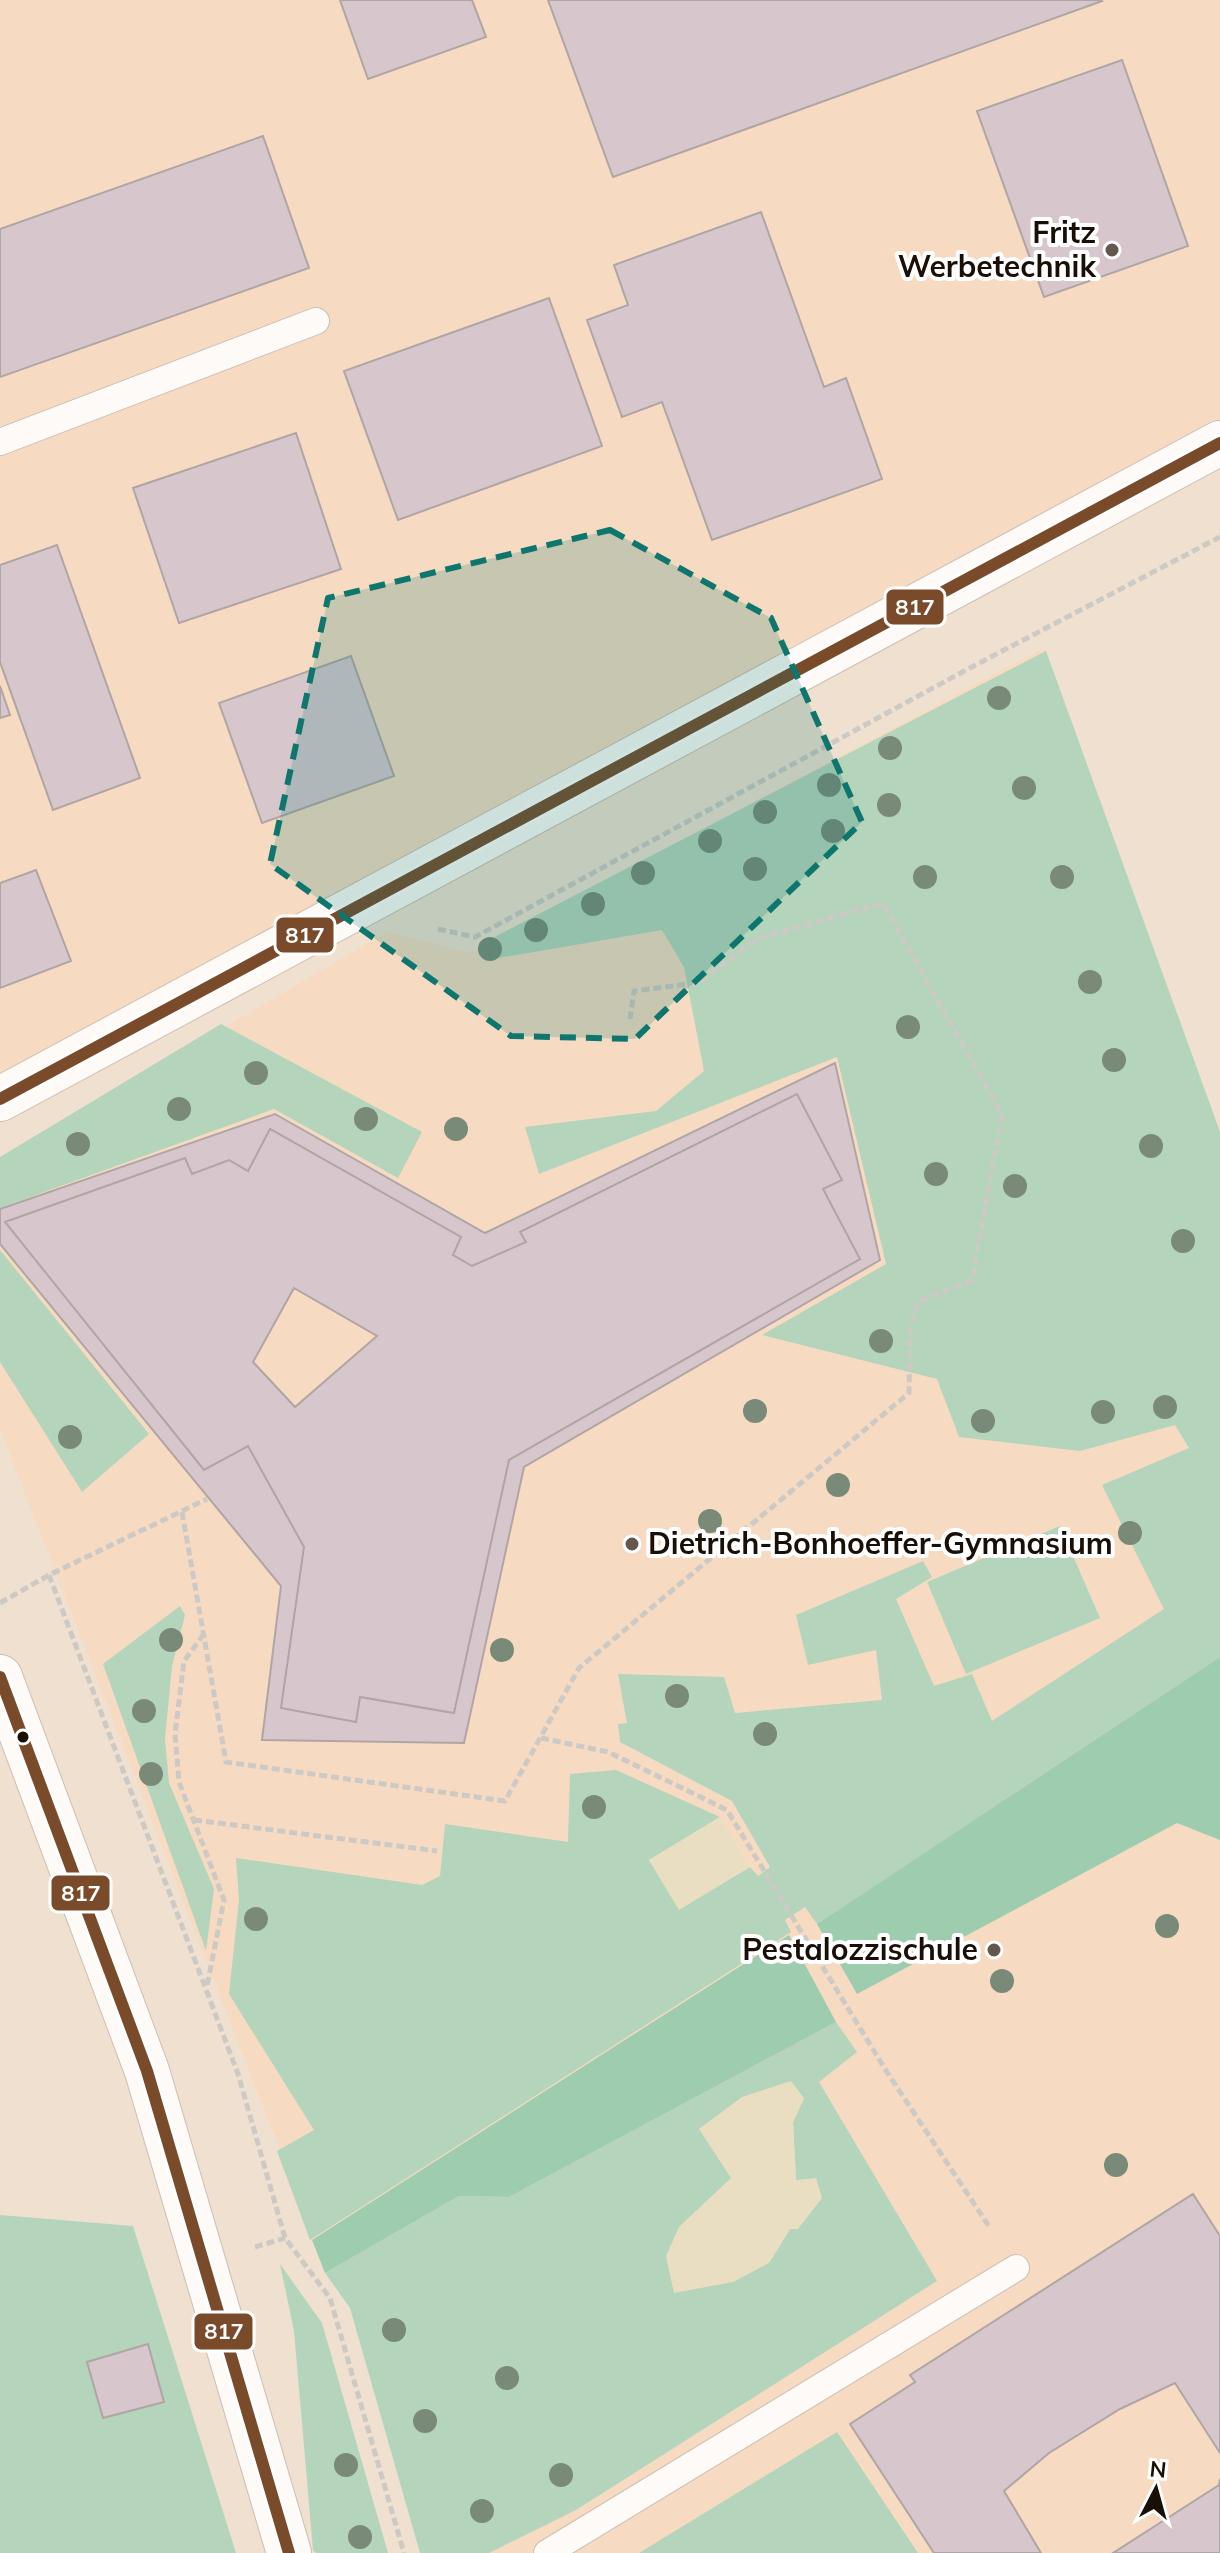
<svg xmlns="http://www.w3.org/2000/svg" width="1220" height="2553" font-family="Mulish,sans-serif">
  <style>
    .built { fill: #f6dbc2 }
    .green { fill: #b4d4bb; fill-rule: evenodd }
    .forest { fill: #9eccae }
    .sand { fill: #eadec2 }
    .building { fill: #d7c7cd; stroke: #b0a5a4; stroke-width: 2; fill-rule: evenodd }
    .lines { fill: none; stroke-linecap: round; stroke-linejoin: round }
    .service-casing { stroke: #ccbfb3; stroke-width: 28 }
    .minor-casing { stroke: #ccbfb3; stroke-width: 46 }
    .path { stroke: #cdc9c4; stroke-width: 5; stroke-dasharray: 8 4; stroke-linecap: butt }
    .service { stroke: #fdfaf8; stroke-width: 26 }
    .minor { stroke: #fdfaf8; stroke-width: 44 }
    .bus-1-casing { stroke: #fff; stroke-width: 18 }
    .bus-1 { stroke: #7a4b2a; stroke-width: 12 }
    .tree { fill: #7a8a79 }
    .marked { fill: #0f766e; fill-opacity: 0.2; stroke: #0f766e; stroke-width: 6; stroke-dasharray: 16 10; stroke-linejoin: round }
    .poi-dot { fill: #64584d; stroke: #fff; stroke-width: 3 }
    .bus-dot { fill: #190f06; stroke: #fff; stroke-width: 3 }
    .labels { text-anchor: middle; stroke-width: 8; stroke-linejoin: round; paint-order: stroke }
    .poi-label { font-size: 30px; font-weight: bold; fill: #190f06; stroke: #fff; text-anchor: end }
    .line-badge { stroke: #fff; stroke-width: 3 }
    .badge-label { font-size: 22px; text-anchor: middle; font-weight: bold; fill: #fff }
  </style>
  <rect width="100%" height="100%" fill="#f0e0d0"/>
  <path class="built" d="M 0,0 L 1220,0 L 1220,443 L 0,1099 Z
    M 1044,648 L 1220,1140 L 1220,2553 L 422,2553 L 354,2306 L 315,2241 L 0,1429 L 0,1159 L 387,932 L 469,953 Z"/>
  <path class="green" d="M 1046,651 L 1220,1132 L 1220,1657 L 817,1924 L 805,1907 L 785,1920 L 791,1932 L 310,2240 L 277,2151 L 314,2130 L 229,1994 L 239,1900 L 236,1858 L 422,1885 L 440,1876 L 445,1824 L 568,1842 L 570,1774 L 616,1770 L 720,1817 L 649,1860 L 679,1909 L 750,1867 L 758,1876 L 770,1867 L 732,1801 L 620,1742 L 618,1724 L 627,1723 L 618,1674 L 724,1677 L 735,1713 L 882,1700 L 876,1650 L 808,1665 L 796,1615 L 923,1561 L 932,1577 L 896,1599 L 934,1686 L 972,1674 L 992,1721 L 1164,1609 L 1102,1485 L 1189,1448 L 1175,1425 L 1080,1451 L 959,1437 L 937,1379 L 762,1335 L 886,1264 L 837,1057 L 539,1174 L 525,1127 L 656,1111 L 704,1071 L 684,967 L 662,930 L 487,960 L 481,944 Z
    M 221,1024 L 422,1132 L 398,1178 L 274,1109 L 0,1208 L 0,1157 Z
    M 0,1250 L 149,1434 L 82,1492 L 0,1362 Z
    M 1060,1526 L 1100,1618 L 966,1674 L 927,1582 Z
    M 180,1606 L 185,1615 L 172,1666 L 165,1739 L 169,1783 L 214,1889 L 206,1951 L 103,1664 Z
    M 836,2022 L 857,2052 L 819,2082 L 937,2281 L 576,2510 L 489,2553 L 420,2553 L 350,2308 L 325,2273 L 459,2196 L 509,2197 ZM 804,2098 L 793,2122 L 796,2180 L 790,2229 L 769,2263 L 679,2227 L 732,2178 Z
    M 0,2215 L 133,2226 L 236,2553 L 0,2553 ZM 148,2345 L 164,2402 L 103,2418 L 87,2362 Z
    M 280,2264 L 322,2323 L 388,2553 L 316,2553 L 313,2550 L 294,2331 Z
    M 837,2432 L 918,2553 L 639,2553 Z"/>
  <path class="forest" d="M 1220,1657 L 1220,1840 L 1177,1823 L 857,1994 L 817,1924 Z
    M 789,1935 L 836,2022 L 509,2197 L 459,2196 L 325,2273 L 312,2240 Z"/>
  <path class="sand" d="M 720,1817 L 750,1867 L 679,1910 L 649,1860 Z
    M 791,2081 L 804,2098 L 793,2122 L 796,2180 L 816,2178 L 822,2198 L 798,2229 L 790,2229 L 769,2263 L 733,2282 L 674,2293 L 666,2256 L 679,2227 L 731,2178 L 699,2129 L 742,2097 Z"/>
  <path class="building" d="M 340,0 L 472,0 L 486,37 L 368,79 Z
    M 548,0 L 1101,0 L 1102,1 L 613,177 Z
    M 1122,60 L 1188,246 L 1044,297 L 977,111 Z
    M 263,136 L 309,268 L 0,377 L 0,229 Z
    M 761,212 L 824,387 L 846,378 L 882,479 L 712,540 L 662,402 L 622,417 L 587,320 L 628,305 L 614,265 Z
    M 549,298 L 602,446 L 398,520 L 344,371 Z
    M 296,433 L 341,569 L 179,623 L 133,488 Z
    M 57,545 L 140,778 L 53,810 L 0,662 L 0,565 Z
    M 351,656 L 394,776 L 262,823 L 219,703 Z
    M 0,686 L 10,715 L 0,718 Z
    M 36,870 L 71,961 L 0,988 L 0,883 Z
    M 835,1063 L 880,1260 L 524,1467 L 464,1743 L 262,1740 L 281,1586 L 0,1244 L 0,1209 L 275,1114 L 485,1233 ZM 797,1094 L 842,1180 L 823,1189 L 860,1259 L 509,1460 L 454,1713 L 360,1697 L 356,1722 L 281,1708 L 304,1547 L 248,1446 L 204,1470 L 5,1222 L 185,1158 L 192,1174 L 229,1160 L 248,1171 L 270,1129 L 461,1237 L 453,1255 L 472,1266 L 526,1242 L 520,1232 Z
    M 797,1094 L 842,1180 L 823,1189 L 860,1259 L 509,1460 L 454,1713 L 360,1697 L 356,1722 L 281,1708 L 304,1547 L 248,1446 L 204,1470 L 5,1222 L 185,1158 L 192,1174 L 229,1160 L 248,1171 L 270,1129 L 461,1237 L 453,1255 L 472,1266 L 526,1242 L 520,1232 ZM 294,1288 L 377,1336 L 295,1407 L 253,1362 Z
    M 1193,2194 L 1220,2236 L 1220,2453 L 1175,2383 L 1120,2409 L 1049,2453 L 1004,2491 L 1041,2553 L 934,2553 L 850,2424 L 915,2382 L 910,2375 Z
    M 148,2344 L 164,2402 L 103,2418 L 87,2362 Z
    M 1220,2479 L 1220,2553 L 1113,2553 L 1219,2485 Z"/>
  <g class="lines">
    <defs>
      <path id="service" d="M 0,442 L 316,321
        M 547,2553 L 1016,2268"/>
      <path id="minor" d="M 0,1099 L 1220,443
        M 0,1677 L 147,2071 L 289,2553"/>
    </defs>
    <use href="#service" class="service-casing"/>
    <use href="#minor" class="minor-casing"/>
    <path class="path" d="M 438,929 L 475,937 L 966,670 L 1220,537
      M 182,1512 L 226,1762 L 505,1801 L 579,1668 L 909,1393 L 910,1331 L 918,1302 L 972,1280 L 1002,1115 L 883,903 L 759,938 L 697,983 L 634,991 L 630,1019
      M 49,1575 L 238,2074 L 285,2238 L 330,2298 L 404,2553
      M 0,1603 L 49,1575 L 207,1499
      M 204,1634 L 184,1661 L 175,1734 L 179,1782 L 224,1900 L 207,1986
      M 541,1738 L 608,1752 L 727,1810 L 885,2069 L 990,2228
      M 194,1820 L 437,1851
      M 255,2247 L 285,2238"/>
    <use href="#service" class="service"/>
    <use href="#minor" class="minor"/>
    <defs>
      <path id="bus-1" d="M 0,1099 L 1220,443
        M 0,1677 L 147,2071 L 289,2553"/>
    </defs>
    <use href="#bus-1" class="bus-1-casing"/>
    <use href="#bus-1" class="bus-1"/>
  </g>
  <g class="tree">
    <circle cx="999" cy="698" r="12"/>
    <circle cx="890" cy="748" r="12"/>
    <circle cx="829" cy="785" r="12"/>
    <circle cx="1024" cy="788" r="12"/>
    <circle cx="889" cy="805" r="12"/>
    <circle cx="765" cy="812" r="12"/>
    <circle cx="833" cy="831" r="12"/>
    <circle cx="710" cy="841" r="12"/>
    <circle cx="755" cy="869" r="12"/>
    <circle cx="643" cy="873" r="12"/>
    <circle cx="925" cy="877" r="12"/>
    <circle cx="1062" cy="877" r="12"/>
    <circle cx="593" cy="904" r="12"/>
    <circle cx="536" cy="930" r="12"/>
    <circle cx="490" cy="949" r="12"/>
    <circle cx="1090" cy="982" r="12"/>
    <circle cx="908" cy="1027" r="12"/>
    <circle cx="1114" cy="1060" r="12"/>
    <circle cx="256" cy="1073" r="12"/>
    <circle cx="179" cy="1109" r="12"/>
    <circle cx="366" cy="1119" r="12"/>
    <circle cx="456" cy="1129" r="12"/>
    <circle cx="78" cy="1144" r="12"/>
    <circle cx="1151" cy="1146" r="12"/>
    <circle cx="936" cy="1174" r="12"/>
    <circle cx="1015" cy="1186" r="12"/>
    <circle cx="1183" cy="1241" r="12"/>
    <circle cx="881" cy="1341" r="12"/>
    <circle cx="1165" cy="1407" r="12"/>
    <circle cx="755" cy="1411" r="12"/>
    <circle cx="1103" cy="1412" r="12"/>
    <circle cx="983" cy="1421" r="12"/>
    <circle cx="70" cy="1437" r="12"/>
    <circle cx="838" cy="1485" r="12"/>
    <circle cx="710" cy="1521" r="12"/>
    <circle cx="1130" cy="1533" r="12"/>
    <circle cx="171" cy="1640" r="12"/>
    <circle cx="502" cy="1650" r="12"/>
    <circle cx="677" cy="1696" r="12"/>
    <circle cx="144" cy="1711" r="12"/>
    <circle cx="765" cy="1734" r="12"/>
    <circle cx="151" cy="1774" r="12"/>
    <circle cx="594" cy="1807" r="12"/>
    <circle cx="256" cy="1919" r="12"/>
    <circle cx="1167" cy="1926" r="12"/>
    <circle cx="1002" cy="1981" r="12"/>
    <circle cx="1116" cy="2165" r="12"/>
    <circle cx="394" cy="2330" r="12"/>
    <circle cx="507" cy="2378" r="12"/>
    <circle cx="425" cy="2421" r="12"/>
    <circle cx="346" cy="2465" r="12"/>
    <circle cx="561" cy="2475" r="12"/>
    <circle cx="482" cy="2511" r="12"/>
    <circle cx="360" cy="2537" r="12"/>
  </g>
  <path class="marked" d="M 610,530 L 771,618 L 862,822 L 635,1039 L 511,1036 L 270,864 L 328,598 Z"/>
  <g class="poi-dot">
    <circle cx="1112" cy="250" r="8"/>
    <circle cx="632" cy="1544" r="8"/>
    <circle cx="994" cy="1950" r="8"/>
  </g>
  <circle class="bus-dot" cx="23" cy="1737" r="7"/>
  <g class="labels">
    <g class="poi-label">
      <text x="1096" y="243">Fritz<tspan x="1096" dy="34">Werbetechnik</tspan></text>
      <text x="648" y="1554" text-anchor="start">Dietrich-Bonhoeffer-Gymnasium</text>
      <text x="978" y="1960">Pestalozzischule</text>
    </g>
  </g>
  <g class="line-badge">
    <rect x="885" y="588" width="60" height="38" rx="8" fill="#7a4b2a"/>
    <rect x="275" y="916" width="60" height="38" rx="8" fill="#7a4b2a"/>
    <rect x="50" y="1874" width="61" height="38" rx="8" fill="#7a4b2a"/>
    <rect x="193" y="2312" width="61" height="39" rx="8" fill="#7a4b2a"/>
  </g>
  <g class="badge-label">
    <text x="915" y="615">817</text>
    <text x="305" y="943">817</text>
    <text x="81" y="1901">817</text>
    <text x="224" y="2339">817</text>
  </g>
  <g transform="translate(1156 2489) rotate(6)" stroke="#ffffff" stroke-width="6" paint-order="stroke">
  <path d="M0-6L14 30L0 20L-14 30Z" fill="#190f06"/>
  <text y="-12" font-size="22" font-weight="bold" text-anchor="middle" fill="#190f06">N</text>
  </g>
</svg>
